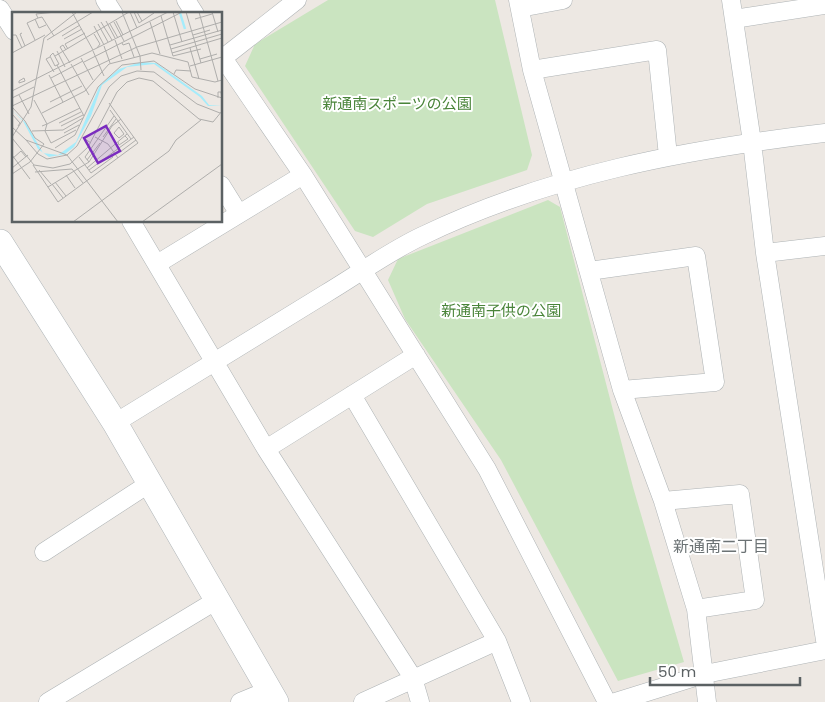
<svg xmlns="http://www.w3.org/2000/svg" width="825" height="702" font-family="Poppins,'Noto Sans JP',sans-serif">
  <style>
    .green { fill: #cae4c0 }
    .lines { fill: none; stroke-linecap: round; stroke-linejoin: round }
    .street-casing { stroke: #aeb3b5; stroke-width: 19 }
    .secondary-casing { stroke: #afb5b8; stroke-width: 26 }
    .street { stroke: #fff; stroke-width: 18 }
    .secondary { stroke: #fff; stroke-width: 25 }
    .labels { text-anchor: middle; stroke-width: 4; stroke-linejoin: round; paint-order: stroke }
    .park-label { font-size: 15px; fill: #498439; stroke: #fff }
    .neighbourhood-label { font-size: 16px; fill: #6c7375; stroke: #fff }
    .inset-river { fill: none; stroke: #a5ecfb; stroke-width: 2.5 }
    .inset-road { fill: none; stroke: #afaeac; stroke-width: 1 }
    .view { fill: #7b2cbf; fill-opacity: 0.15; stroke: #7b2cbf; stroke-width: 2.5 }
    .inset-edge { fill: none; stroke: #5b6163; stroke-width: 2.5 }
  </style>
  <rect width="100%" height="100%" fill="#ede8e3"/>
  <path class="green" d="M 328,0 L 495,0 L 532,155 L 527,170 L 427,204 L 373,237 L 355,231 L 245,66 L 255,44 Z
    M 548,200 L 560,207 L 633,487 L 684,662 L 618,681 L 501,460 L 405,319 L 388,280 L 398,259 Z"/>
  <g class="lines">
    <defs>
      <path id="street" d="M 105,0 L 114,14
        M 186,0 L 195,14
        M 518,0 L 532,70 L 622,390 L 663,501 L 696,609 L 707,702
        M 731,0 L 752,142 L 765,253 L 825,640
        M 520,8 L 563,0
        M 0,9 L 14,31
        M 734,19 L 825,5
        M 221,55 L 303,175 L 487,469 L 607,702
        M 223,58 L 297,0
        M 532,70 L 657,50 L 668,156
        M 221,185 L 239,214
        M 131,221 L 266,449 L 413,678 L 420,702
        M 765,253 L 825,246
        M 157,264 L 303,175
        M 589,271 L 696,256 L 715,382 L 622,390
        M 352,395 L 497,641 L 521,702
        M 115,423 C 185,380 255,337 325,294 C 357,275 388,252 422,236 C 548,175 687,149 825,133
        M 266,449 L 416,355
        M 663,501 L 740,494 L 755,600 L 696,609
        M 44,552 L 150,483
        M 48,702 L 217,600
        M 240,702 L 269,690
        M 363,702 L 497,641
        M 615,702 L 705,674 L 825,650"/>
      <path id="secondary" d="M 0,242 L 115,423 L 276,702"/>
    </defs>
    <use href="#street" class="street-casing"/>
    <use href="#secondary" class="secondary-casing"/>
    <use href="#street" class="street"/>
    <use href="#secondary" class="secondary"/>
  </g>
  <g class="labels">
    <g class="park-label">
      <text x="397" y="109">新通南スポーツの公園</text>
      <text x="501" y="316">新通南子供の公園</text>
    </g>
    <g class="neighbourhood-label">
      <text x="721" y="552">新通南二丁目</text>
    </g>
  </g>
  <g transform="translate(12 12)">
    <rect width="210" height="210" fill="#ede8e3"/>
    <path d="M 129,50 L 144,51 L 190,84 L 197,93 L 210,93 L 196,94 L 188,85 L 142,52 L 115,55 L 90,73 L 79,104 L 62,135 L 53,142 L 37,145 L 26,137 L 11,109 L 0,98 L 14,111 L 31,141 L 46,143 L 64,130 L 88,73 L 107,57 Z" fill="#a5ecfb"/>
    <path class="inset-river" d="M 168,1 L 173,17"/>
    <path class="inset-road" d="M 60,0 L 81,38M 110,0 L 128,44 L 129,58M 118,0 L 125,16M 122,0 L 127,11 L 130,9M 125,0 L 130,9 L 142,1M 161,0 L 170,30M 174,0 L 189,51M 187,0 L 206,69M 200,0 L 206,20M 149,4 L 161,44 L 189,37M 26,6 L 24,2 L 44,0M 23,7 L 27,16 L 34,13M 183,7 L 200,2M 94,9 L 103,26M 104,9 L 111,23M 89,10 L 100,28M 102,10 L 112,29M 138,10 L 148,42M 86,12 L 96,30M 98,12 L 106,26M 82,14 L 92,33M 10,21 L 8,22 L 13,34M 82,22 L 88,32 L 85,36M 0,23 L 4,23 L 10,36M 181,23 L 198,18M 50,24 L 68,13M 52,27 L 70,17M 23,28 L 15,11 L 26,6 L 30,5 L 42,24M 35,28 L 81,0M 103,28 L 110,47M 110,31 L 111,33 L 117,31 L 122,45M 158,33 L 210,18M 92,34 L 98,51M 178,36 L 187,67M 56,37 L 53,32 L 73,21M 159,37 L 210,22M 54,38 L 51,33 L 48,35 L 58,51M 45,39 L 53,55M 81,39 L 92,64M 0,41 L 33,23M 41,41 L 47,52 L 43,54 L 38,44 ZM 160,41 L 210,26M 43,44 L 117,0M 38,45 L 34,47 L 42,60M 69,46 L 81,68M 188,47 L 205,42M 72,50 L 170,0M 59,52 L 77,83M 45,53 L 72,104M 178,54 L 210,45M 162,62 L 164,58 L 179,59M 37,63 L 51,90M 12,66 L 13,69 L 7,71 L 7,69 ZM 39,66 L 71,49M 0,79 L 156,0M 7,83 L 17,102M 0,86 L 22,75M 206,86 L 206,80 L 209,80 L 210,86M 22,88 L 35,112 L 68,96M 38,90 L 70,74M 0,94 L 125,35 L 210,10M 0,95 L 13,109 L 23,126 L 32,132 L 18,150 L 0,162M 98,98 L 119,127M 30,101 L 73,79 L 97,52 L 140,41 L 176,50 L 180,65 L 203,70 L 210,68M 0,102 L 8,111 L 6,114M 47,111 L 69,100M 30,114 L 35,112 L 33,119 L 39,131 L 64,118M 49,114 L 71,103M 0,115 L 14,128 L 55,143 L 106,210M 107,115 L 112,122 L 107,126 L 102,121 ZM 20,119 L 51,118 L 71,106M 52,121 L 67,113M 0,125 L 19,95 L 32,26 L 65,0M 83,125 L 96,132 L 106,146M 91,125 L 104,107M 0,126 L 22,153 L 41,156 L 58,152 L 76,135 L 105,80 L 115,70 L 127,66 L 141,69 L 187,107 L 201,110 L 210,99M 14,128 L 26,142 L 35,147 L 55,143 L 65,134 L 97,75 L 109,64 L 125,59 L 142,60 L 185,92 L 208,101M 106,130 L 107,133 L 116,127 L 113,124M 77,134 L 73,127 L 79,131M 43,136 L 63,123 L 86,75 L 110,53 L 142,49 L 183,77 L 210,86M 106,137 L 108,140 L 124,128M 0,143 L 18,167M 67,145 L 79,161 L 101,145 L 99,142M 0,147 L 9,139 L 14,145M 75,148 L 88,131M 77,150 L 73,145 L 102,104M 21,153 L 46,190 L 126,131 L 97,91M 0,156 L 16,143M 75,156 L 115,122M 27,158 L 39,172M 77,158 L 122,125M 23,160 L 60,157 L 71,171M 54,163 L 63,176M 43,170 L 54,184M 40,172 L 51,186M 36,175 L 77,150 L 100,114 L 109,107M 61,210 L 157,139 L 164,128 L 189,108M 130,210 L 210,152"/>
    <path class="view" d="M 94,114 L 108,139 L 86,151 L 72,126 Z"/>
    <rect width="210" height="210" class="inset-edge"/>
  </g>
  <path d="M650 677v8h150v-8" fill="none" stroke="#5b6163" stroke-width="2.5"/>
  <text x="658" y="677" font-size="15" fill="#5b6163" stroke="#ffffff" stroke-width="4" paint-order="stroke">50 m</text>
</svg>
